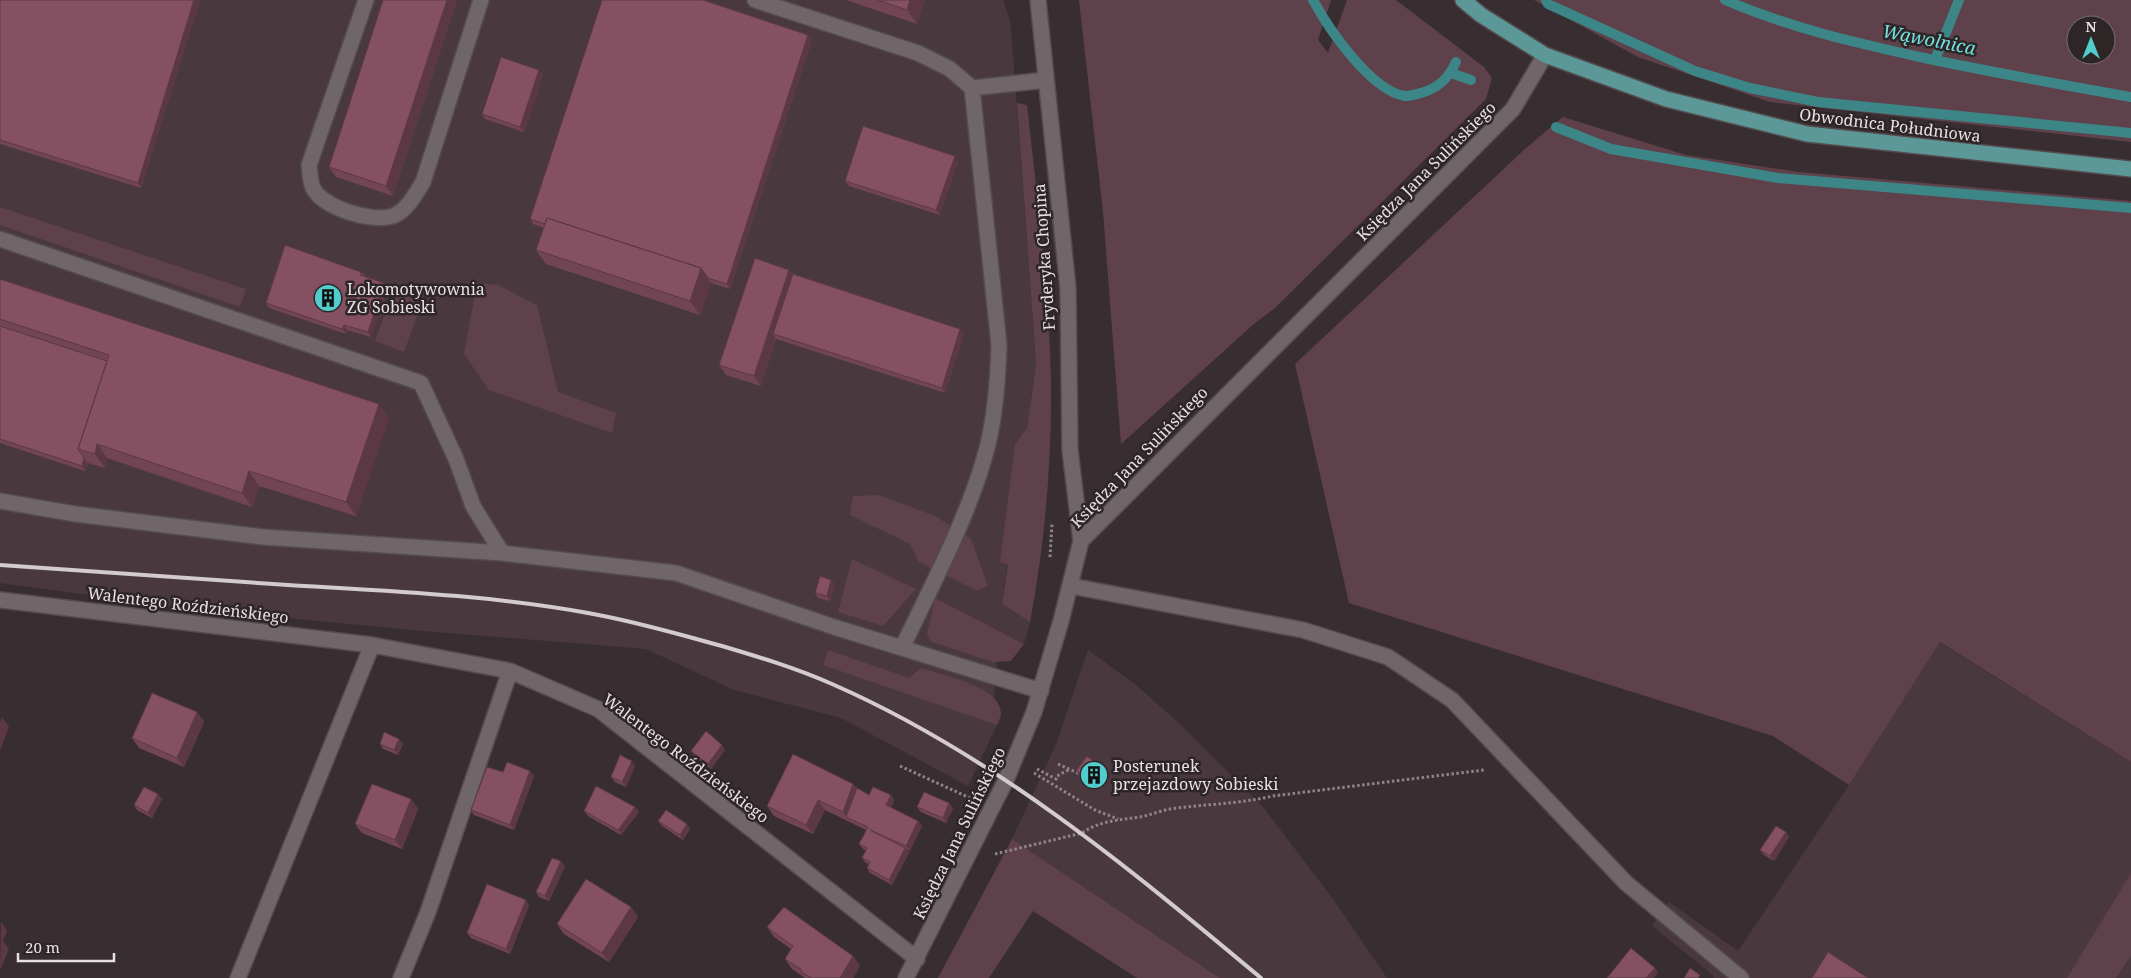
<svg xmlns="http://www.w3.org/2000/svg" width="2131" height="978" font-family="'Noto Serif',serif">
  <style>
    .built { fill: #49393e }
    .green { fill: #5f414b; fill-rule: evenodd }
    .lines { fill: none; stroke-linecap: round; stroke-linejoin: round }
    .stream { stroke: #3c8687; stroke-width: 10 }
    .minor-casing { stroke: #544b4e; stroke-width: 18 }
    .major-casing { stroke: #544b4e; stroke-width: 18 }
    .path { stroke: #8e8588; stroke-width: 3; stroke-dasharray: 2.5 2.5; stroke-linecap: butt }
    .minor { stroke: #706568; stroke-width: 15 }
    .major { stroke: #5d9899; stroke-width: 15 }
    .rail { stroke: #d3cbce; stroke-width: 4 }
    .wall { fill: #724554 }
    .shaded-wall { fill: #5c3845 }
    .building { fill: #845062; stroke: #5c3845 }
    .labels { text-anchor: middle; stroke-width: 5; stroke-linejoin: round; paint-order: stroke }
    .street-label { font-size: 16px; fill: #e8e1e3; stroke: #2e2527 }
    .poi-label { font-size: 16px; fill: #e8e1e3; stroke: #2e2527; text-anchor: start }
    .water-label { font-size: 18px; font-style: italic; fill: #72e3e3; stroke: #2e2527 }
  </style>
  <rect width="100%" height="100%" fill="#382e31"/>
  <path class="built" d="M 0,0 L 1003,0 L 1010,20 L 1012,41 L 1036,364 L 1002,604 L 1030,622 L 1024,644 L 999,632 L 994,700 L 985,721 L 997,725 L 968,786 L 841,718 L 734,690 L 646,649 L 423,631 L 194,609 L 0,583 Z
    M 1939,642 L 2131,762 L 2131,978 L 1713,978 L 1714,976 L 1652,926 L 1669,902 L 1738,951 L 1849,785 Z
    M 1088,650 L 1136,685 L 1181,725 L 1263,807 L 1333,899 L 1387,978 L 1220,978 L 1012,839 L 1057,742 Z"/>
  <path class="green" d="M 1079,0 L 1331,0 L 1318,40 L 1328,53 L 1347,0 L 1396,0 L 1484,67 L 1492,78 L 1486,99 L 1275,308 L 1255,323 L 1121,444 L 1103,212 Z
    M 1534,0 L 2131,0 L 2131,142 L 1770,102 L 1638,57 ZM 2076,25 L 2106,25 L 2106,55 L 2076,55 Z
    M 1017,103 L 1027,105 C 1037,196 1049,288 1051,380 C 1052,461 1045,543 1030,622 L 1002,604 L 1008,565 L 1000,562 L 1015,444 L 1027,428 L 1036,364 Z
    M 1563,117 L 1686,155 L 1799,172 L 2131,201 L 2131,762 L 1940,642 L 1849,785 L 1773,736 L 1349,603 L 1295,364 L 1525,149 Z
    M 0,207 L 246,289 L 240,307 L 0,225 Z
    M 477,283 L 498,285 L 537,305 L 558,392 L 616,413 L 612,433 L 489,390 L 464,354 Z
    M 392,292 L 422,302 L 404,352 L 375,341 Z
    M 879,495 L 935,516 L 971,539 L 988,586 L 977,591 L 919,562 L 910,544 L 850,515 L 853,496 Z
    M 852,559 L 916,589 L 883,626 L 838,612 Z
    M 935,598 L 1024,644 L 1011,661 L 993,662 L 932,642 L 927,634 Z
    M 828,650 L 909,678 L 921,668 C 941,675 1002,686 1001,714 C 1001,717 998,722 997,725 L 823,665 Z
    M 1012,839 L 1220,978 L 1137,978 L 1033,911 L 989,978 L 938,978 Z
    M 2131,873 L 2131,956 L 2116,978 L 2067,978 Z"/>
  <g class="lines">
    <path class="stream" d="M 1313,0 C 1328,28 1371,91 1405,96 C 1412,96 1417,94 1424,92 C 1440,87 1449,77 1456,62
      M 1546,0 L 1548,4 L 1695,71 L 1750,88 L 1818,102 L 2131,133
      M 1725,0 C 1793,29 1857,43 1929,59 C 1996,73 2063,85 2131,97
      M 1935,60 L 1959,0
      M 1451,73 L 1471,80
      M 1556,127 L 1611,149 L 1778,178 L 2131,208"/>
    <defs>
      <path id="minor" d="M 366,0 L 309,165 C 310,172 310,182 313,188 C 323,208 372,223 393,216 C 407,211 416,193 423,182 L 481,0
        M 755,0 L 918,53 L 950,69 L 972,88
        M 1038,0 L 1068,288 L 1070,450 L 1081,541
        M 0,239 L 421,383 L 456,459 L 473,506 L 502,553
        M 0,501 L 75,514 L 263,537 L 502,553 L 676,573 L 834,627 L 1041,691
        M 1071,586 L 1303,630 L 1388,657 L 1452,700 L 1626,883 L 1741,978
        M 0,600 L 372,645 L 510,671 L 598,709 L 917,959
        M 902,648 C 932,585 972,510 988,444 C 996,411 998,378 999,345 L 972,88 L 1046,80
        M 238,978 L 372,645
        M 401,978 L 428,912 L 510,671
        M 906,978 L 1006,780 L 1034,712 L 1061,621 L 1081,541 L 1513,109 L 1545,55"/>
      <path id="major" d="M 1463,0 L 1481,15 L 1545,55 L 1666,99 L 1807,134 L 2131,169"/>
    </defs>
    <use href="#minor" class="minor-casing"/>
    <use href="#major" class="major-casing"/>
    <path class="path" d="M 1050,557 L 1052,524
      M 1058,764 L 1080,774
      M 900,766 L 970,798
      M 1037,769 L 1056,779 L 1057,776 L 1070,769
      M 1034,773 L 1095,810 L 1118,819
      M 995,854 L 1082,833 C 1099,821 1119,820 1140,817 C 1150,815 1160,811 1170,809 C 1205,804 1239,804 1273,796 L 1484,770"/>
    <use href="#minor" class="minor"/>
    <use href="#major" class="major"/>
    <path class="rail" d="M 0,565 C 96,572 192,579 288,585 C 388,591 489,595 588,613 C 634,621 678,634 722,646 C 759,657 796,668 832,684 C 992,754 1128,867 1261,978"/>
  </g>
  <path class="wall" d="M 0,0 L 200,0 L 141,188 L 0,144 Z
    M 383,0 L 457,0 L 393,196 L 336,177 L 329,167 Z
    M 846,0 L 925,0 L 917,24 Z
    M 808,35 L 812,40 L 730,289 L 711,283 L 700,315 L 546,264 L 536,250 L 544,228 L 533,224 L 530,219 Z
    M 543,75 L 524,132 L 485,119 L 482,114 Z
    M 958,161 L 940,215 L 849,186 L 845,181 Z
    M 789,270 L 793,274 L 964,334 L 945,393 L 776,339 L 761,386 L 726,375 L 719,365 Z
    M 361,272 L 365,276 L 384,283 L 387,288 L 371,337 L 347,330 L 346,334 L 269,308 L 266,303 Z
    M 0,279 L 389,418 L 356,516 L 259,486 L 252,507 L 107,458 L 105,468 L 88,463 L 85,471 L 0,443 Z
    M 831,580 L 835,585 L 830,601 L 818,598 L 815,593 Z
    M 197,712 L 204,722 L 184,767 L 139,748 L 132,738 Z
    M 399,739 L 403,744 L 398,755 L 383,749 L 380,744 Z
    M 722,745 L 725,750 L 711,769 L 695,756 L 691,751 Z
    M 635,766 L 626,787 L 615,782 L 611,777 Z
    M 1105,770 L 1108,775 L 1097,789 L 1079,776 L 1076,771 Z
    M 534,776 L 514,830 L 474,815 L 471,810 Z
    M 853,784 L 857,788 L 869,795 L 891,795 L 894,800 L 891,808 L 918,821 L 922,826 L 910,851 L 906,849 L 909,853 L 892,885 L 870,873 L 867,868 L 869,864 L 866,863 L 862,858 L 866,851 L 863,849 L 859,844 L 866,830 L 825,810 L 813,834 L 774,816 L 767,806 Z
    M 162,799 L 152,818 L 137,810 L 134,805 Z
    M 411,799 L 418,809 L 402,849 L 362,833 L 355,824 Z
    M 949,803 L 953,808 L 946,823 L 921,812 L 917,807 Z
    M 635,807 L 639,812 L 621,835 L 588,816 L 584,811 Z
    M 658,821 L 690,829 L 683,840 L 662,826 Z
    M 1786,832 L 1789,837 L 1774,861 L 1764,855 L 1760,850 Z
    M 565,866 L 549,901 L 539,897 L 536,892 Z
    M 529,905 L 510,954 L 471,938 L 467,933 Z
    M 631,907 L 638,917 L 609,962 L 564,934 L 557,924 Z
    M 767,927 L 853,956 L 860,966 L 853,978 L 805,978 L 792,969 L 785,959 L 791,949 L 774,937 Z"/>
  <path class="shaded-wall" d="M 194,0 L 200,0 L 141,188 L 138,183 Z
    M 447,0 L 457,0 L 393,196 L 386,186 Z
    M 910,0 L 925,0 L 917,24 L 907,10 Z
    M 808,35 L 812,40 L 730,289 L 727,284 Z
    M 539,70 L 543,75 L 524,132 L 520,127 Z
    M 955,156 L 958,161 L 940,215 L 936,210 Z
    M 701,268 L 711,283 L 700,315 L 690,301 Z
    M 789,270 L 796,279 L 773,334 L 776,339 L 761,386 L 754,376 Z
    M 384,283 L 387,288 L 371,337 L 368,332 Z
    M 344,325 L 347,330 L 346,334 L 342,329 Z
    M 960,329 L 964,334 L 945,393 L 942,388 Z
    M 379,404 L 389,418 L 356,516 L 346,502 Z
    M 97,444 L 107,458 L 105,468 L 95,454 Z
    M 84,458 L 88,463 L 85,471 L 82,466 Z
    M 249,471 L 259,486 L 252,507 L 242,493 Z
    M 831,580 L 835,585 L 830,601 L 827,596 Z
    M 197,712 L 204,722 L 184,767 L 177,758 Z
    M 2,717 L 9,727 L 0,751 L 0,722 Z
    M 399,739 L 403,744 L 398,755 L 394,750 Z
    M 722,745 L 725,750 L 711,769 L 708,764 Z
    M 632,761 L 635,766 L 626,787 L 622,782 Z
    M 1105,770 L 1108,775 L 1097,789 L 1094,784 Z
    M 530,771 L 534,776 L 514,830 L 510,825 Z
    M 853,784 L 860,793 L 846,817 L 843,812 Z
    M 158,794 L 162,799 L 152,818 L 148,813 Z
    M 891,795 L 894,800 L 889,810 L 886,805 Z
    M 411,799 L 418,809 L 402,849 L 395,840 Z
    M 818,800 L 825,810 L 813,834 L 806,825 Z
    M 949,803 L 953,808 L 946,823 L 943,818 Z
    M 635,807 L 639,812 L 621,835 L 618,830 Z
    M 918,821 L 922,826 L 910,851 L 906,846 Z
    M 687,824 L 690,829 L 683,840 L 680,835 Z
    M 1786,832 L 1789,837 L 1774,861 L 1770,856 Z
    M 905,848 L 909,853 L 892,885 L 889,880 Z
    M 561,861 L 565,866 L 549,901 L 545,896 Z
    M 526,900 L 529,905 L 510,954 L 506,949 Z
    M 631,907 L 638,917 L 609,962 L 602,953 Z
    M 1,921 L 7,931 L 3,941 L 9,949 L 0,970 Z
    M 853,956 L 860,966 L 853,978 L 840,978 Z
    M 1655,968 L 1658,973 L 1654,978 L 1646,978 Z"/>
  <path class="building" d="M 0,0 L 194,0 L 138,183 L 0,140 Z
    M 383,0 L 447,0 L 386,186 L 329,167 Z
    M 602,0 L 703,0 L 808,35 L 727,284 L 708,278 L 701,268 L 547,218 L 545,224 L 530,219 Z
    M 878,0 L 910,0 L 907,10 Z
    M 501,57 L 539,70 L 520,127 L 482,114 Z
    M 863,126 L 955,156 L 936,210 L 845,181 Z
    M 547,218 L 701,268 L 690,301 L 536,250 Z
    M 285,245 L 361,272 L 360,275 L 384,283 L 368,332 L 344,325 L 342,329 L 266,303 Z
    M 755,258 L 789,270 L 754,376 L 719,365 Z
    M 793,274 L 960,329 L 942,388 L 773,334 Z
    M 0,279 L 379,404 L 346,502 L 249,471 L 242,493 L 97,444 L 95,454 L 78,449 L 109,355 L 0,319 Z
    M 0,326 L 107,361 L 78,449 L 84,458 L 82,466 L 0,439 Z
    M 820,576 L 831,580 L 827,596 L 815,593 Z
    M 152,693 L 197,712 L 177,758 L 132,738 Z
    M 706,731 L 722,745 L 708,764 L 691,751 Z
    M 384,732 L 399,739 L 394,750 L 380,744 Z
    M 793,754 L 853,784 L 843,812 L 818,800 L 806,825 L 767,806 Z
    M 620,755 L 632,761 L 622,782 L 611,777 Z
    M 1087,756 L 1105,770 L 1094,784 L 1076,771 Z
    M 507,762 L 530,771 L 510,825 L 471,810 L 487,767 L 503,772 Z
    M 372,784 L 411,799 L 395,840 L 355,824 Z
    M 596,786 L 635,807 L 618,830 L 584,811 Z
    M 144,787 L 158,794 L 148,813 L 134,805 Z
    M 873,787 L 891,795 L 886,805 L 918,821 L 906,846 L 870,830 L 905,848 L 889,880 L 867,868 L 870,862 L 862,858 L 867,848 L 859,844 L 868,827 L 846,817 L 857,788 L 869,795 Z
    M 924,792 L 949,803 L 943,818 L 917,807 Z
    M 666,810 L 687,824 L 680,835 L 658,821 Z
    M 1776,826 L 1786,832 L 1770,856 L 1760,850 Z
    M 552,858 L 561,861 L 545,896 L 536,892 Z
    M 586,879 L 631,907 L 602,953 L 557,924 Z
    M 487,884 L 526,900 L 506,949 L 467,933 Z
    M 784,907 L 853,956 L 840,978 L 812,978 L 801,972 L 802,970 L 785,959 L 793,946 L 767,927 Z
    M 1631,948 L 1655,968 L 1646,978 L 1607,978 Z
    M 1828,952 L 1868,978 L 1812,978 Z
    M 1690,968 L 1700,975 L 1698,978 L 1684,978 Z"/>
  <defs>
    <symbol id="building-disc" viewBox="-11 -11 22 22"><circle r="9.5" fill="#52cdcd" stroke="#2e2527"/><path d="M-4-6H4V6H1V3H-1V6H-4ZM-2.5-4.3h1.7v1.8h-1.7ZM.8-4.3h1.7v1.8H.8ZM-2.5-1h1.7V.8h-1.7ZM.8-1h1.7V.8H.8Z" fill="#111"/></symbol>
  </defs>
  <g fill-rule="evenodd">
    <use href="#building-disc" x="312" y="282" width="32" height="32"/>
    <use href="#building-disc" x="1078" y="759" width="32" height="32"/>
  </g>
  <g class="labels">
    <g class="street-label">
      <text transform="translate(1890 125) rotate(7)" y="6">Obwodnica Południowa</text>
      <text transform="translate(1426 171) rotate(-45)" y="6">Księdza Jana Sulińskiego</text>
      <text transform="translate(1044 257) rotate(-94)" y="6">Fryderyka Chopina</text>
      <text transform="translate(1139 457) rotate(-46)" y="6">Księdza Jana Sulińskiego</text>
      <text transform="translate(188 605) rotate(7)" y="6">Walentego Roździeńskiego</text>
      <text transform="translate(686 758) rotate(37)" y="6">Walentego Roździeńskiego</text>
      <text transform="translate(959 833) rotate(-64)" y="6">Księdza Jana Sulińskiego</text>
    </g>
    <g class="poi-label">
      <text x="347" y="295">Lokomotywownia<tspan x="347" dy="18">ZG Sobieski</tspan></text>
      <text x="1113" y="772">Posterunek<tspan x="1113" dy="18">przejazdowy Sobieski</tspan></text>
    </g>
    <g class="water-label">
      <text transform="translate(1929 40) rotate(11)" y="6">Wąwolnica</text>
    </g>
  </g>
  <g transform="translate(2091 40)"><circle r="24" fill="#2e2527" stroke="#787072"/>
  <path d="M0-4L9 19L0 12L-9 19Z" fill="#52cdcd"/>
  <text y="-8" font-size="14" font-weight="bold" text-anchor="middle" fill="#e8e1e3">N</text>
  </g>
  <path d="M18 953v8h96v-8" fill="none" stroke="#e8e1e3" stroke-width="2.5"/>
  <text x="25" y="953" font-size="15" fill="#e8e1e3" stroke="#2e2527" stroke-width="4" paint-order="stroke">20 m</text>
</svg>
